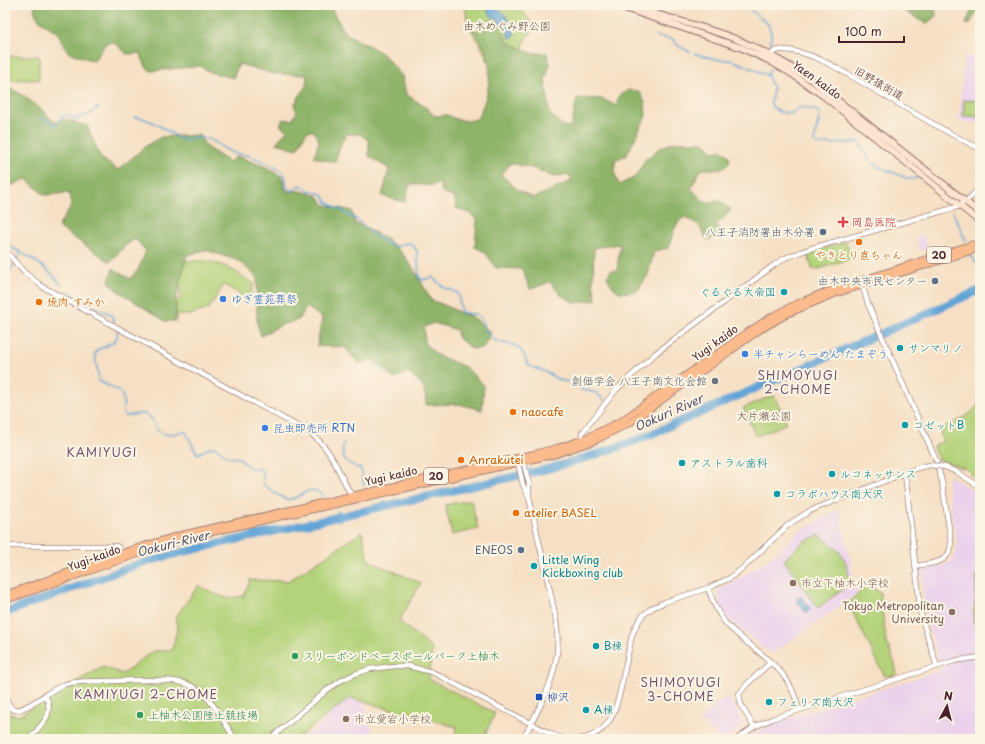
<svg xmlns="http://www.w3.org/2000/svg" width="985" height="744" font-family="'Playpen Sans','Klee One',sans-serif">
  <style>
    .built { fill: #ebd1eb }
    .green { fill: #b3d279; stroke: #7e7852 }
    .forest { fill: #8eb469; stroke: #6c6a4a; fill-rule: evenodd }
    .water { fill: #62a4d6; stroke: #566280 }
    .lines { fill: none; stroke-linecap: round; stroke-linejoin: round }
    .stream { stroke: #62a4d6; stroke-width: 1.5 }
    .river { stroke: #62a4d6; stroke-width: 8 }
    .tertiary-casing { stroke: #a08078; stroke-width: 6 }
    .secondary-casing { stroke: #a08078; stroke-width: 8 }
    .primary-casing { stroke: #a08078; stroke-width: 8 }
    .tertiary { stroke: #fff; stroke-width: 4.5 }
    .secondary { stroke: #fde4d1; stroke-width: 5.5 }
    .primary { stroke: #fbbb8d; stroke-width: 6 }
    .tertiary-bridge-casing { stroke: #a08078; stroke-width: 6; stroke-linecap: butt }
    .tertiary-bridge { stroke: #fff; stroke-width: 4.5 }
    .health-dot { fill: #e0444e; stroke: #fcf5e5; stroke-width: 1.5 }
    .service-dot { fill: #5c6f8a; stroke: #fcf5e5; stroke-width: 1.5 }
    .food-dot { fill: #e8710a; stroke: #fcf5e5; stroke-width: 1.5 }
    .culture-dot { fill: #0f9aa8; stroke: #fcf5e5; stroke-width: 1.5 }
    .shop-dot { fill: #3f7fe0; stroke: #fcf5e5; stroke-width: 1.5 }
    .worship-dot { fill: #6b7280; stroke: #fcf5e5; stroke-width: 1.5 }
    .education-dot { fill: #8d6e63; stroke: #fcf5e5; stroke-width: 1.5 }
    .leisure-dot { fill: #2e9e5b; stroke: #fcf5e5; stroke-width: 1.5 }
    .transit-dot { fill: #1a4fb4; stroke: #fcf5e5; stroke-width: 1.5 }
    .labels { text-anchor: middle; stroke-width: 4; stroke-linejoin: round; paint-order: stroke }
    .shield { fill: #fcf5e5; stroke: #7f5f63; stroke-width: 1 }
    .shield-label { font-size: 10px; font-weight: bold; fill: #4a1f2b }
    .park-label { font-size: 11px; fill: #644c3e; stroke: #fcf5e5 }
    .street-label { font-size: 11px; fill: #4a1f2b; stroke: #fcf5e5 }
    .health-label { font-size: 11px; fill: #be3a42; stroke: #fcf5e5; text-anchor: start }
    .service-label { font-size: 11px; fill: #4e5e75; stroke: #fcf5e5; text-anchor: end }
    .food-label { font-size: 11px; fill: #c56008; stroke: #fcf5e5; text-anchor: start }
    .culture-label { font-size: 11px; fill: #0d838f; stroke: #fcf5e5; text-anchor: start }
    .shop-label { font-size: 11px; fill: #366cbe; stroke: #fcf5e5; text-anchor: start }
    .worship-label { font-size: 11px; fill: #5b616d; stroke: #fcf5e5; text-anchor: end }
    .education-label { font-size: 11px; fill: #785e54; stroke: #fcf5e5; text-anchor: start }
    .leisure-label { font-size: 11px; fill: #27864d; stroke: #fcf5e5; text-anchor: start }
    .transit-label { font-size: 11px; fill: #164399; stroke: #fcf5e5; text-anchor: start }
    .neighbourhood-label { font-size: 12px; letter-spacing: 1px; fill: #73546f; stroke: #fcf5e5 }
    .water-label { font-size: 12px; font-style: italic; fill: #54546f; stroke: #fcf5e5 }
  </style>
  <rect width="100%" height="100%" fill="#fcf5e5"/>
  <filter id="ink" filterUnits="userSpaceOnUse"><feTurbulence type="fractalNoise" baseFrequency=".025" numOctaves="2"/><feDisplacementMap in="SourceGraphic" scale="8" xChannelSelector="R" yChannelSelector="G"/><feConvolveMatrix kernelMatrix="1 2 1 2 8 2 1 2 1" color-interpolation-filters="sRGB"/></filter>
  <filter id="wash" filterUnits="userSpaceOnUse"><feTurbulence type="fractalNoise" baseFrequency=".012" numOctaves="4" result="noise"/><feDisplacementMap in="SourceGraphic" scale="16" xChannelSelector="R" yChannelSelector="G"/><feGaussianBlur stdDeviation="0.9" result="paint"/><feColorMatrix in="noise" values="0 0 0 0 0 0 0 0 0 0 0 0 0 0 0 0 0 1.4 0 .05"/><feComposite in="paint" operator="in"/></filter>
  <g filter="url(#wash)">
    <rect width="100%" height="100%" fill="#f6e0c5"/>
    <path class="built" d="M 964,57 L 980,57 L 980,123 L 959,121 Z
      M 923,234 L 927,249 L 920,251 L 916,236 Z
      M 949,475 L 980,496 L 980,739 L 746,739 L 752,734 L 774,723 L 942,670 L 926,620 L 921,572 L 921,570 L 943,566 L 951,561 L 956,552 L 957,541 L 953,525 L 947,478 L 949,478 Z
      M 839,509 L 857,594 L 771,654 L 730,621 L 722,609 L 717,596 L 720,589 L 741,577 L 771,558 L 799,532 Z
      M 726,695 L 744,723 L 725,739 L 720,739 L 700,720 Z
      M 351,698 L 364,702 L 374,739 L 299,739 L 325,722 L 321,717 Z"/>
    <path class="green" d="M 466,5 L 522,5 L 520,8 L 535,28 L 526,38 L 522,50 L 500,46 L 487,60 C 481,39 464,29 466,5 Z
      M 5,56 L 39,56 L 39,80 L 5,80 Z
      M 964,100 L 980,101 L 980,117 L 963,116 Z
      M 846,242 L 852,258 L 816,270 L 812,269 L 808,255 L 809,252 Z
      M 184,261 C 218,259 227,266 254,284 L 250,296 L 243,296 L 224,285 L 208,309 L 190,315 L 173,315 L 173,303 L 180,299 L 180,270 Z
      M 774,395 L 786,421 L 785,424 L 758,436 L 755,435 L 743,408 Z
      M 980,401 L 980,483 L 966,469 L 938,459 L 933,447 L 943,441 L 939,429 C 953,422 973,417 980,401 Z
      M 471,500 L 478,529 L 452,535 L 445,505 Z
      M 362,532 L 369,561 L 421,583 L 399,621 L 430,647 L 432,650 L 429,679 L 495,713 L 483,739 L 454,739 L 457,727 L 350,698 L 296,739 L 5,739 L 5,706 L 7,713 L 19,716 L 50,696 L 103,667 L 123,674 L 153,651 L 172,650 L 178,626 L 175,618 L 199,585 C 217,596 223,600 244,596 L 250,580 L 288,581 Z
      M 820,535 L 838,550 L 845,560 L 851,583 L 818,608 L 784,560 L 804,541 Z
      M 980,544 L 980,632 L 973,621 Z
      M 868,585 L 880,592 L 886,641 L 895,664 L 897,674 L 889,677 L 884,675 L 848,603 Z"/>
    <path class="forest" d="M 35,5 L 329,5 L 345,33 L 382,53 L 402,76 L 406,94 L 428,109 L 434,116 L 447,115 L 456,119 L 468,121 L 477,119 C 488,98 494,72 485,49 C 482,42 477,36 473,30 L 490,19 L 498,24 L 508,42 L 531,53 L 547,53 L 550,64 L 545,80 L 550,114 L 563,126 L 571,127 L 577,98 L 603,99 L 616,106 L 619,95 L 629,90 L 639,91 L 645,102 L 646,116 L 627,155 L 615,160 L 615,174 L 619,185 L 635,177 L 645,160 L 658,149 L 673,142 L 702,142 L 706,144 L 714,152 L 723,150 L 729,156 L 730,163 L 720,169 L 701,169 L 691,188 L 704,202 L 720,201 L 731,210 L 717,225 L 723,235 L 707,240 L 699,225 L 685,217 C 674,222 672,237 669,248 L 654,251 L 648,275 L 637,291 C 619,294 616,294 607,277 L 611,270 L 617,271 L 620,244 L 594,248 L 593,281 L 596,300 L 575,303 L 561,295 L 550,282 L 530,289 L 522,269 L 496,268 L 485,252 L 475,247 L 477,221 L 470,213 L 456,208 L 455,198 L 443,193 L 439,183 C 428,188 422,184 410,184 L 405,202 L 382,196 L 389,169 L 369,156 L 369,141 L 360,134 L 348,134 L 342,140 L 335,162 L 314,157 L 319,141 L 314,131 L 307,131 L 297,149 L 276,143 L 287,131 L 280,125 L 283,119 L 292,120 L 297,112 L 294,105 L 306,86 L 307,75 L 274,74 L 239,64 L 233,78 L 210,72 L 200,66 L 151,71 L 146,67 L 140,53 L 127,54 L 114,42 L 106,43 L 94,61 L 68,52 C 65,47 63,40 59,35 C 52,26 31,21 35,5 ZM 511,163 L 536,169 L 553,177 L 568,174 L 572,181 L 533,198 L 518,190 L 501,175 Z
      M 895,5 L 935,5 L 936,16 L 926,24 Z
      M 973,5 L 980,5 L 970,24 L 966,24 Z
      M 5,87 C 21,91 43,110 54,122 L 65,119 L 87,126 L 101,158 L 118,170 L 146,146 L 161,137 L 199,135 L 206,147 L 230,162 L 237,156 L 268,168 L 282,177 L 286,191 L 301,191 L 318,196 L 325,205 L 352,211 L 355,224 C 361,224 367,228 372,231 C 404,246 415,271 431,300 L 444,305 L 463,314 L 472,316 L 491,333 L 483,348 L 472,349 L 457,337 L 457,330 L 434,323 L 424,327 L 425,344 L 437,355 L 465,367 L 484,385 L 482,410 L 459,404 L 426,405 C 425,385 423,384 407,372 L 394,379 L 371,359 L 359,364 L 345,347 L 317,346 L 322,318 L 307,307 L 298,320 L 281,325 L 261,336 L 257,323 L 257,277 L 239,261 L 206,250 L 187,255 L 176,298 L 176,321 L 165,321 L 115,289 L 109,282 L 113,268 L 130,279 L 138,270 L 146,251 L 135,239 L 126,245 L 110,262 L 58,227 L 71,206 L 69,193 L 44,195 L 26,179 L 10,186 L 5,182 Z"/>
    <path class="water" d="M 490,5 L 495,5 L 496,8 C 502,9 505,17 509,20 L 508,23 L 510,26 L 514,27 L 514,34 L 513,38 L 509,38 L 505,26 L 500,24 L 498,19 C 492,18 490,15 487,10 L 490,7 Z
      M 801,597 L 811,609 L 806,613 L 796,600 Z"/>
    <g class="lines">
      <path class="stream" d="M 704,5 L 725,7 L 734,5
        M 744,5 L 768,24 L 771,33 L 771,45
        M 655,36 L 672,39 L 680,47 L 690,52
        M 695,54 L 720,60 L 732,60 L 767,75
        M 771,68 L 767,75 L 773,88 L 771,103 L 772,107 L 780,112 L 786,113 L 792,113 L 801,107 L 818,111 L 820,114 L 814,142 L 818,145 L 857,142 L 860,143 L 872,164 L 877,166 L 909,179 L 920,178
        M 40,117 L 56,125 L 64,114 L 76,119 L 92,113 L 98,107
        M 134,117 C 149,117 169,132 182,140 C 191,138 198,137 207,139 C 216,141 223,149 231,152 C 236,154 242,154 247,155 C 257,159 276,166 283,173 C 289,178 282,189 292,191 L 300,185 L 310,191 L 322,194 L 327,202 L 357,220 L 373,235 L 394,247 L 408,243 L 412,244 L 417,251 L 419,278 L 423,280 L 432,277 L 443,287 L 458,293 L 461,312 C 467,315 474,312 479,316 C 484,321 483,330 489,336 C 498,346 512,341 520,349 C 524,353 526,361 529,366 L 546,372 L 559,380 L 570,382 L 583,390 L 597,393 L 604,400
        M 953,212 L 966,241
        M 6,245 C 26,254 47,267 61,284
        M 971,255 L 977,264 L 980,266
        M 17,259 L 21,252
        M 5,278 L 14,264
        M 66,290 L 87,304 L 110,314 L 113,317 L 114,322
        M 117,331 C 120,343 105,346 97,350 L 95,355 L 99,381 C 118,392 126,388 123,413 L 125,416 C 132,416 140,412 147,415 C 156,418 152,432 165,434 C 172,436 178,431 186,432 L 197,454 L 211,447 L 217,448 L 228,457 L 240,458 C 242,461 245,464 247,466 C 258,474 265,461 263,484 C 270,489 278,497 287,499 C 299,502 309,480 324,497
        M 344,442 C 339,460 347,464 361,469 L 364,485
        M 370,508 L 370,509
        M 337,511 L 341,515"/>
      <path class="river" d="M 5,613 L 139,564 L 183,552 L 535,472 C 579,461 620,448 661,430 L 980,290"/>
    </g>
  </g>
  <g filter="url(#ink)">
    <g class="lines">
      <defs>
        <path id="tertiary" d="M 769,58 C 772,52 777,49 784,50 C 813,51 843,72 868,86 C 905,108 942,130 980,149
          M 5,250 L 23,271 L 43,287 L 310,433 C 334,451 338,473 353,498
          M 862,284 L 868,304 L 936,460 L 942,482 L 951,541 C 952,564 932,563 915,566
          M 582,440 L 582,433 L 616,390 L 656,353 L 774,265 L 785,258 L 809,249 L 957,207 L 970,198 L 980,187
          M 519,460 L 518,463 L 523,485 L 529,497 C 535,524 541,551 547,578 C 553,605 561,632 556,660 C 551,689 536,714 523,739
          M 523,460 L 529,484 L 529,497
          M 945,467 L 957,472 L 980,487
          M 905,473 L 921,615 L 937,667
          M 5,546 L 116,546 L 118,547 L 122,557
          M 708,588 C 712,599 716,611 724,621 C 729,628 737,634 744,640 C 771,662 791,674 799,710
          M 5,689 C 6,695 7,708 14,710 C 25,712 51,689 63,685 C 76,680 92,682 105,681 C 128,681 156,678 179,682 C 186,683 192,686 198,690 C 213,700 225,724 235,739
          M 754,727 L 741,705 L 739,694 L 747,684 L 771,662
          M 29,739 C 41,725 56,714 45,695
          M 270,739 L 327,690 L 342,680 L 355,674 L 370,669 L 394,666 L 408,666 L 432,672 L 553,735 L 566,739
          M 580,739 C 613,733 617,706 623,678 C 626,663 629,649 632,635 L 637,624 L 642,616 L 652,608 L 665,602 L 708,588 L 730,578 L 744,567 L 788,525 L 808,512 L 819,507 L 905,473 L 917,468 L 930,465
          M 737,739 L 754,727 L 774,718 L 954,661 L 980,657"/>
        <path id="secondary" d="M 615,5 L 742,48 L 768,60 L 789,72 L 825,97 L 980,222
          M 629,5 C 665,18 703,26 738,40 C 765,51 789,65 813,81 L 980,213"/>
        <path id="primary" d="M 5,595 L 134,549 L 177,536 L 534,454 L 557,448 L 582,440 L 621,421 L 745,334 L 768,319 L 796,304 L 823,293 L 980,242
          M 5,600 C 70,579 133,553 199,535 L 556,454 L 594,441 L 631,422 L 758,331 L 789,313 L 834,294 L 980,248"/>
      </defs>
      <use href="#tertiary" class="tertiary-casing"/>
      <use href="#secondary" class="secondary-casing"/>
      <use href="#primary" class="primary-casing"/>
      <use href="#tertiary" class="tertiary"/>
      <use href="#secondary" class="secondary"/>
      <use href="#primary" class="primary"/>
      <defs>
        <path id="tertiary-bridge" d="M 930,465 L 945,467"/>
      </defs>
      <use href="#tertiary-bridge" class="tertiary-bridge-casing"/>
      <use href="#tertiary-bridge" class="tertiary-bridge"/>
    </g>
  </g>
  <path class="health-dot" d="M841 216h4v4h4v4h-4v4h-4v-4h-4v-4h4z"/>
  <g class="service-dot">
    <circle cx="823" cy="232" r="4"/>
    <circle cx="935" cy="281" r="4"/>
    <circle cx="521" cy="550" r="4"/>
  </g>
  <g class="food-dot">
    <circle cx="859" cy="242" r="4"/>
    <circle cx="39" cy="302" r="4"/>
    <circle cx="513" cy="412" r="4"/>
    <circle cx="461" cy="460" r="4"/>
    <circle cx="516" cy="513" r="4"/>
  </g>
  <g class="culture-dot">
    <circle cx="784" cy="292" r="4"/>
    <circle cx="900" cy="348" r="4"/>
    <circle cx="905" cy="425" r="4"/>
    <circle cx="682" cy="463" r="4"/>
    <circle cx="832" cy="474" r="4"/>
    <circle cx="777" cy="494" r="4"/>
    <circle cx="534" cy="566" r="4"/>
    <circle cx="596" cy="646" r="4"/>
    <circle cx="769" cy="702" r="4"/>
    <circle cx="586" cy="710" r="4"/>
  </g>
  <g class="shop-dot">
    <circle cx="223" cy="299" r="4"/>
    <circle cx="745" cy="354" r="4"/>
    <circle cx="265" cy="428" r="4"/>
  </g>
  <circle class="worship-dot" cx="715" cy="381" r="4"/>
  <g class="education-dot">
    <circle cx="793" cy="583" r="4"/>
    <circle cx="952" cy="612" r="4"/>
    <circle cx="346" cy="719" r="4"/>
  </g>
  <g class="leisure-dot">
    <circle cx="295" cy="656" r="4"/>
    <circle cx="140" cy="715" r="4"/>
  </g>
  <rect class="transit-dot" x="535" y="693" width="8" height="8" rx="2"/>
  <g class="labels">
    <g class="shield">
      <rect x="927" y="247" width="24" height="16" rx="3"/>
      <rect x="424" y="468" width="24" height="16" rx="3"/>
    </g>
    <g class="shield-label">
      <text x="939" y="259">20</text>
      <text x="436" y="480">20</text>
    </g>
    <g class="park-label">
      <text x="507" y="30">由木めぐみ野公園</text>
      <text x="764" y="420">大片瀬公園</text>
    </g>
    <g class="street-label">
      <text transform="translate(817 80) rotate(36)" y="4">Yaen kaido</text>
      <text transform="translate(879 83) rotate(30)" y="4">旧野猿街道</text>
      <text transform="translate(715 343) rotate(-36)" y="4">Yugi kaido</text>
      <text transform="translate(391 476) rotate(-13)" y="4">Yugi kaido</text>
      <text transform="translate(94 558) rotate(-20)" y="4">Yugi-kaido</text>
    </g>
    <g class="health-label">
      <text x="852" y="226">岡島医院</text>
    </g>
    <g class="service-label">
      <text x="815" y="236">八王子消防署由木分署</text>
      <text x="927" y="285">由木中央市民センター</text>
      <text x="513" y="554">ENEOS</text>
    </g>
    <g class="food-label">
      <text x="859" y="259" text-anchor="middle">やきとり直ちゃん</text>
      <text x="47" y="306">焼肉 すみか</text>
      <text x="521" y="416">naocafe</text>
      <text x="469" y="464">Anrakutei</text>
      <text x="524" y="517">atelier BASEL</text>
    </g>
    <g class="culture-label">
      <text x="776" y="296" text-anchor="end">ぐるぐる大帝国</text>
      <text x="908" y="352">サンマリノ</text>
      <text x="913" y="429">コゼットB</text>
      <text x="690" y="467">アストラル歯科</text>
      <text x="840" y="478">ルコネッサンス</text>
      <text x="785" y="498">コラボハウス南大沢</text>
      <text x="542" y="564">Little Wing<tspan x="542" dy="13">Kickboxing club</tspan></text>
      <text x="604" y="650">B棟</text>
      <text x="777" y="706">フェリズ南大沢</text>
      <text x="594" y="714">A棟</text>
    </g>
    <g class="shop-label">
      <text x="231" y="303">ゆぎ霊苑葬祭</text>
      <text x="753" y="358">半チャンらーめん たまぞう</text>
      <text x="273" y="432">昆虫即売所 RTN</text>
    </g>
    <g class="worship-label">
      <text x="707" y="385">創価学会 八王子南文化会館</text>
    </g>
    <g class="education-label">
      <text x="801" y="587">市立下柚木小学校</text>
      <text x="944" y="610" text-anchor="end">Tokyo Metropolitan<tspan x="944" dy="13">University</tspan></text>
      <text x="354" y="723">市立愛宕小学校</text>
    </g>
    <g class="leisure-label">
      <text x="303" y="660">スリーボンドベースボールパーク上柚木</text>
      <text x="148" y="719">上柚木公園陸上競技場</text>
    </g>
    <g class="transit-label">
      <text x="547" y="701">柳沢</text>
    </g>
    <g class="neighbourhood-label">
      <text x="798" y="380">SHIMOYUGI<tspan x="798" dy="14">2-CHOME</tspan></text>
      <text x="102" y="457">KAMIYUGI</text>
      <text x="681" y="687">SHIMOYUGI<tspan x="681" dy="14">3-CHOME</tspan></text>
      <text x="146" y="699">KAMIYUGI 2-CHOME</text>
    </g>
    <g class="water-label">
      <text transform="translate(669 413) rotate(-24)" y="4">Ookuri River</text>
      <text transform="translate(173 544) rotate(-14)" y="4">Ookuri-River</text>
    </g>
  </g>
  <rect width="985" height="744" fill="none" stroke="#fcf5e5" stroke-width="20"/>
  <g transform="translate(947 706) rotate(7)" stroke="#fcf5e5" stroke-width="3" paint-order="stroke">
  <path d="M0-3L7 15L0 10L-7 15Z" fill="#4a1f2b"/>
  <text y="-6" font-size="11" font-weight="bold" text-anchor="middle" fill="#4a1f2b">N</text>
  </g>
  <path d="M839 36v6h65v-6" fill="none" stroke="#4a1f2b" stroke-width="2"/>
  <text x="845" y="36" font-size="12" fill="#4a1f2b" stroke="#fcf5e5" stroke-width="3" paint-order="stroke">100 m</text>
</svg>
